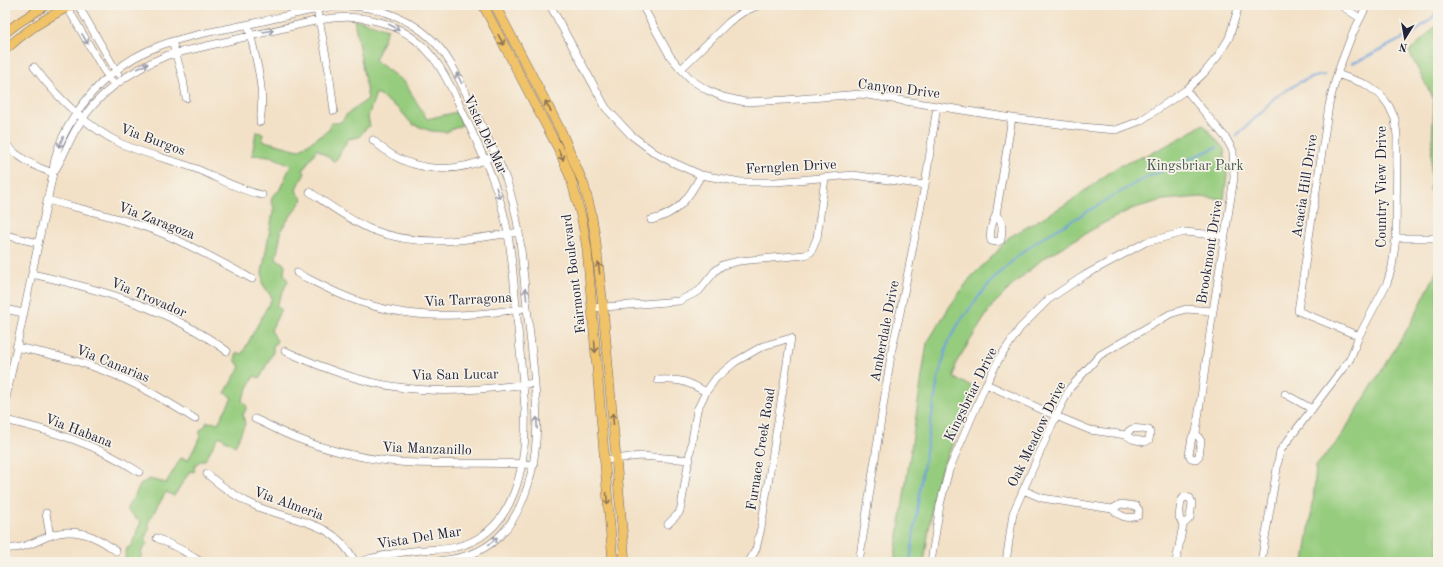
<svg xmlns="http://www.w3.org/2000/svg" width="1443" height="567" font-family="'Old Standard TT',serif">
  <style>
    .green { fill: #96cc7e; stroke: #5c775c }
    .lines { fill: none; stroke-linecap: round; stroke-linejoin: round }
    .stream { stroke: #6ea3db; stroke-width: 2 }
    .minor-casing { stroke: #6b656c; stroke-width: 8 }
    .major-casing { stroke: #6b656c; stroke-width: 10 }
    .minor { stroke: #fff; stroke-width: 7 }
    .major { stroke: #f1c369; stroke-width: 9 }
    .oneway { stroke: #9c9ca7 }
    .oneway2 { stroke: #8a7252 }
    .labels { text-anchor: middle; stroke-width: 3.5; stroke-linejoin: round; paint-order: stroke }
    .street-label { font-size: 14px; fill: #22223b; stroke: #f7f3e8 }
    .park-label { font-size: 14px; fill: #45554f; stroke: #f7f3e8 }
  </style>
  <rect width="100%" height="100%" fill="#f7f3e8"/>
  <filter id="ink" filterUnits="userSpaceOnUse"><feTurbulence type="fractalNoise" baseFrequency=".025" numOctaves="2"/><feDisplacementMap in="SourceGraphic" scale="8" xChannelSelector="R" yChannelSelector="G"/><feConvolveMatrix kernelMatrix="1 2 1 2 8 2 1 2 1" color-interpolation-filters="sRGB"/></filter>
  <filter id="wash" filterUnits="userSpaceOnUse"><feTurbulence type="fractalNoise" baseFrequency=".012" numOctaves="4" result="noise"/><feDisplacementMap in="SourceGraphic" scale="16" xChannelSelector="R" yChannelSelector="G"/><feGaussianBlur stdDeviation="0.9" result="paint"/><feColorMatrix in="noise" values="0 0 0 0 0 0 0 0 0 0 0 0 0 0 0 0 0 1.4 0 .05"/><feComposite in="paint" operator="in"/></filter>
  <g filter="url(#wash)">
    <rect width="100%" height="100%" fill="#f3e1c7"/>
    <path class="green" d="M 354,19 L 388,29 L 375,60 L 405,83 L 427,119 L 457,112 L 462,125 L 446,132 L 431,131 L 412,124 L 399,109 L 376,93 L 368,117 L 370,126 L 366,128 L 359,137 L 348,139 L 335,162 L 317,149 L 303,170 L 305,173 L 302,179 L 299,182 L 296,190 L 298,194 L 303,199 L 282,228 L 276,258 L 285,265 L 284,274 L 288,281 L 276,306 L 281,309 L 271,330 L 277,341 L 273,346 L 273,352 L 260,378 L 254,376 L 242,400 L 247,407 L 243,415 L 245,424 L 235,446 L 219,436 L 205,460 C 198,461 194,465 194,472 L 190,471 L 174,496 L 166,492 L 148,523 L 150,529 C 145,534 145,539 147,545 L 142,550 L 140,562 L 128,562 L 125,557 L 127,548 L 131,546 L 141,522 L 126,510 L 141,484 L 149,479 L 166,483 L 181,458 L 188,460 L 200,438 L 200,430 L 205,426 L 207,422 L 218,423 L 232,398 L 225,393 L 240,367 L 235,360 L 237,352 L 242,354 L 272,298 L 262,283 L 263,278 L 262,273 L 274,207 L 271,201 L 273,195 L 279,191 L 291,165 L 270,156 L 252,155 L 256,132 L 263,133 L 262,138 L 264,141 L 299,150 L 329,130 L 331,123 L 338,123 L 342,121 L 346,115 L 368,99 Z
      M 1438,24 L 1438,196 L 1430,192 L 1434,100 L 1409,52 Z
      M 1203,124 L 1224,149 L 1227,175 L 1224,199 L 1200,197 L 1163,200 L 1131,209 L 1102,224 L 1045,257 L 1017,281 L 992,306 L 956,363 L 954,378 L 978,389 L 940,472 L 934,495 L 924,562 L 894,562 L 927,343 L 950,306 L 971,277 L 995,254 L 1008,238 L 1068,203 L 1117,167 L 1156,151 L 1188,134 Z
      M 1438,265 L 1438,562 L 1304,562 L 1313,503 L 1316,466 L 1338,441 L 1411,323 L 1436,273 Z"/>
    <g class="lines">
      <path class="stream" d="M 1352,63 L 1359,61 L 1415,32 L 1431,19 L 1438,11
        M 1236,136 L 1265,109 L 1274,98 L 1300,82 L 1310,78 L 1324,75
        M 910,562 L 920,487 L 938,379 L 948,342 L 959,323 L 979,296 L 997,275 L 1019,255 L 1039,240 L 1141,180 L 1217,147"/>
    </g>
  </g>
  <g filter="url(#ink)">
    <g class="lines">
      <defs>
        <path id="minor" d="M 66,5 L 103,69 L 114,85
          M 78,5 L 118,74
          M 550,5 L 606,108 L 631,135 L 655,153 L 672,162 L 701,175 L 741,182 L 776,182 L 853,175 L 925,185
          M 642,5 L 670,56 L 681,69 L 693,81 L 707,90 L 723,97 L 745,102 L 785,100 L 861,94 L 1012,118 L 1082,127 L 1116,130 L 1140,121 L 1186,90 L 1204,73 L 1218,56 L 1229,38 L 1239,5
          M 1342,5 L 1343,7 L 1360,18
          M 317,9 L 329,71 L 334,111
          M 248,24 C 255,57 266,88 260,122
          M 172,41 L 183,79 L 186,98
          M 34,67 C 57,97 85,126 120,143 C 143,154 170,159 194,168 C 217,177 238,190 262,195
          M 681,69 L 729,22 L 743,12 L 759,5
          M 1186,90 L 1226,138 L 1233,151 L 1234,178 L 1213,311 L 1196,433 L 1192,437 L 1189,455 L 1191,458 L 1196,459 L 1199,456 L 1201,441 L 1196,433
          M 373,140 C 405,171 449,176 489,158
          M 5,144 C 19,158 34,167 53,173
          M 53,173 C 64,158 68,141 78,126 C 98,92 132,70 168,55 L 319,20 C 365,11 410,24 437,63 C 450,82 459,105 469,125 C 484,158 499,189 506,224 C 511,247 513,271 515,294 C 518,332 522,370 525,409 C 527,461 517,533 456,547 C 445,550 433,549 422,550 C 400,552 380,555 359,562
          M 310,192 C 329,205 349,220 370,229 C 420,249 468,240 519,232
          M 47,200 C 85,210 123,218 159,232 C 191,245 221,262 252,279
          M 996,215 C 1004,222 1002,230 1001,240 L 997,242 L 991,241 C 989,232 992,223 996,215 L 1012,118
          M 651,220 C 678,214 689,198 701,175
          M 5,235 L 38,243
          M 1396,238 L 1438,238
          M 297,273 C 315,282 333,292 352,299 C 410,321 461,317 521,309
          M 32,274 C 100,289 170,309 227,351
          M 592,308 L 679,301 L 699,291 L 715,271 L 723,265 L 739,261 L 805,255 L 811,252 L 817,238 L 825,178
          M 5,309 L 23,313
          M 1359,336 L 1298,311 L 1329,105 L 1337,74 L 1351,37 L 1367,5
          M 16,347 C 45,353 74,359 102,370 C 135,382 165,400 195,419
          M 285,351 C 321,367 358,382 398,387 C 443,394 490,389 535,383
          M 658,380 C 680,379 687,381 706,392
          M 986,384 L 1056,416 L 1090,430 L 1126,435 L 1132,439 L 1145,442 L 1149,440 L 1150,433 L 1149,430 C 1139,429 1131,425 1126,435
          M 1285,394 L 1312,409
          M 5,403 L 53,173 C 54,153 63,134 74,117 C 94,85 124,59 159,46 C 187,35 217,31 245,25 C 273,19 301,12 329,7 C 376,1 426,21 451,64 C 461,81 469,100 478,118 C 488,138 498,158 506,179 C 512,196 516,214 519,232 C 523,266 526,300 530,335 C 536,392 545,450 521,504 C 513,522 501,538 484,548 C 464,560 440,561 417,562
          M 255,419 C 269,425 282,433 296,438 C 326,450 356,457 388,461 C 435,467 485,460 534,465
          M 5,420 C 53,431 98,445 139,472
          M 604,460 L 641,456 L 690,460
          M 207,474 C 223,488 239,499 258,507 C 296,522 334,520 355,562
          M 1023,490 L 1042,498 L 1112,509 C 1120,516 1127,520 1138,516 L 1139,510 L 1136,506 L 1121,504 L 1112,509
          M 46,513 L 50,536
          M 668,524 L 679,513 L 681,507 L 697,410 L 706,392 L 716,378 L 735,362 L 763,346 L 791,338 L 761,528 L 756,549 L 749,562
          M 157,538 L 182,550 L 201,562
          M 5,548 C 22,550 34,542 49,536 C 74,526 96,535 116,551
          M 859,562 L 892,349 L 900,313 L 925,185 L 937,106
          M 931,562 L 940,505 L 949,470 L 986,384 L 999,359 L 1020,328 L 1049,299 L 1085,275 L 1146,242 L 1185,232 L 1225,236
          M 1006,562 L 1013,513 L 1056,416 L 1070,388 L 1100,355 L 1170,314 L 1186,309 L 1213,311
          M 1176,562 L 1183,525 L 1179,517 L 1181,501 L 1184,497 L 1190,498 L 1192,503 L 1190,518 L 1183,525
          M 1261,562 L 1280,451 L 1350,359 L 1359,336 L 1387,283 L 1392,267 L 1396,238 L 1397,136 L 1395,119 L 1389,106 L 1381,95 L 1365,84 L 1337,74"/>
        <path id="major" d="M 483,5 L 560,152 L 571,179 L 582,220 L 587,249 L 592,308 L 613,562
          M 495,5 L 561,131 L 584,185 L 590,208 L 595,234 L 603,307 L 625,562
          M 5,33 L 18,23 L 46,5
          M 5,50 C 25,31 47,17 72,5"/>
      </defs>
      <use href="#minor" class="minor-casing"/>
      <use href="#major" class="major-casing"/>
      <use href="#minor" class="minor"/>
      <use href="#major" class="major"/>
    </g>
    <defs><path id="oneway-shaft" d="M-6 0H5M1.5-3L5.5 0L1.5 3" fill="none" stroke-width="1.6" stroke-linecap="round" stroke-linejoin="round"/></defs>
    <g class="oneway">
      <use href="#oneway-shaft" transform="translate(394 27) rotate(27)"/>
      <use href="#oneway-shaft" transform="translate(268 31) rotate(-12)"/>
      <use href="#oneway-shaft" transform="translate(85 39) rotate(60)"/>
      <use href="#oneway-shaft" transform="translate(143 66) rotate(-28)"/>
      <use href="#oneway-shaft" transform="translate(459 78) rotate(-116)"/>
      <use href="#oneway-shaft" transform="translate(61 142) rotate(113)"/>
      <use href="#oneway-shaft" transform="translate(498 193) rotate(72)"/>
      <use href="#oneway-shaft" transform="translate(526 294) rotate(-96)"/>
      <use href="#oneway-shaft" transform="translate(537 423) rotate(-91)"/>
      <use href="#oneway-shaft" transform="translate(493 541) rotate(-40)"/>
    </g>
    <g class="oneway2">
      <use href="#oneway-shaft" transform="translate(501 40) rotate(62)"/>
      <use href="#oneway-shaft" transform="translate(548 106) rotate(-118)"/>
      <use href="#oneway-shaft" transform="translate(561 155) rotate(66)"/>
      <use href="#oneway-shaft" transform="translate(599 268) rotate(-96)"/>
      <use href="#oneway-shaft" transform="translate(595 347) rotate(86)"/>
      <use href="#oneway-shaft" transform="translate(613 419) rotate(-95)"/>
      <use href="#oneway-shaft" transform="translate(607 499) rotate(85)"/>
    </g>
  </g>
  <g class="labels">
    <g class="street-label">
      <text transform="translate(899 88) rotate(7)" y="5">Canyon Drive</text>
      <text transform="translate(486 134) rotate(65)" y="5">Vista Del Mar</text>
      <text transform="translate(153 139) rotate(20)" y="5">Via Burgos</text>
      <text transform="translate(791 166) rotate(-3)" y="5">Fernglen Drive</text>
      <text transform="translate(1304 186) rotate(-81)" y="5">Acacia Hill Drive</text>
      <text transform="translate(1381 187) rotate(-90)" y="5">Country View Drive</text>
      <text transform="translate(157 220) rotate(21)" y="5">Via Zaragoza</text>
      <text transform="translate(1209 252) rotate(-81)" y="5">Brookmont Drive</text>
      <text transform="translate(573 274) rotate(-97)" y="5">Fairmont Boulevard</text>
      <text transform="translate(149 297) rotate(23)" y="5">Via Trovador</text>
      <text transform="translate(468 299) rotate(-3)" y="5">Via Tarragona</text>
      <text transform="translate(884 331) rotate(-79)" y="5">Amberdale Drive</text>
      <text transform="translate(113 363) rotate(22)" y="5">Via Canarias</text>
      <text transform="translate(455 374) rotate(-1)" y="5">Via San Lucar</text>
      <text transform="translate(970 394) rotate(-64)" y="5">Kingsbriar Drive</text>
      <text transform="translate(79 430) rotate(21)" y="5">Via Habana</text>
      <text transform="translate(1036 434) rotate(-64)" y="5">Oak Meadow Drive</text>
      <text transform="translate(427 448) rotate(2)" y="5">Via Manzanillo</text>
      <text transform="translate(760 449) rotate(-81)" y="5">Furnace Creek Road</text>
      <text transform="translate(289 503) rotate(20)" y="5">Via Almeria</text>
      <text transform="translate(419 537) rotate(-9)" y="5">Vista Del Mar</text>
    </g>
    <g class="park-label">
      <text x="1195" y="170">Kingsbriar Park</text>
    </g>
  </g>
  <rect width="1443" height="567" fill="none" stroke="#f7f3e8" stroke-width="20"/>
  <g transform="translate(1405 38) rotate(191)" stroke="#f7f3e8" stroke-width="3" paint-order="stroke">
  <path d="M0-3L7 15L0 10L-7 15Z" fill="#22223b"/>
  <text y="-6" font-size="11" font-weight="bold" text-anchor="middle" fill="#22223b">N</text>
  </g>
</svg>
